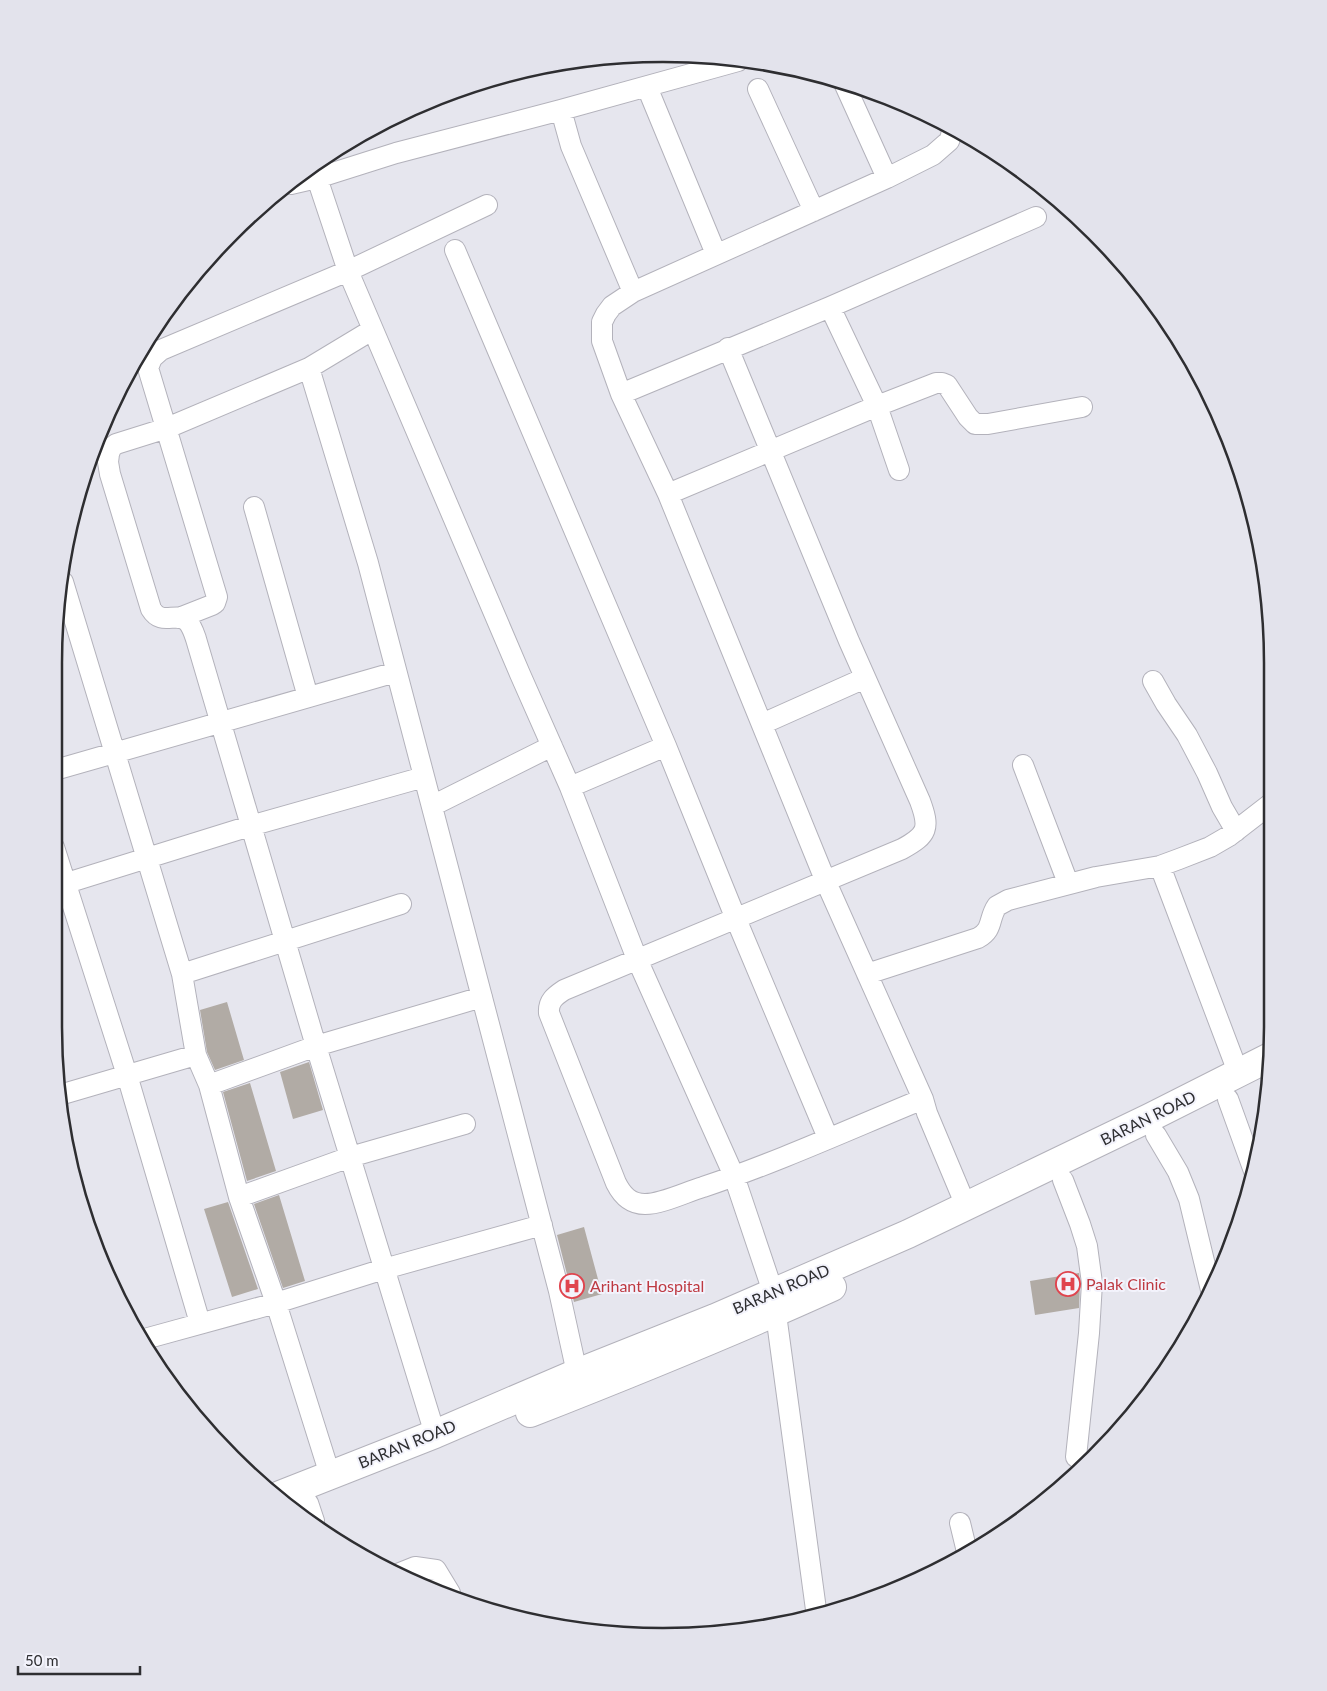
<svg xmlns="http://www.w3.org/2000/svg" width="1327" height="1691" font-family="Lato,sans-serif">
  <style>
    .building { fill: #b1aba5 }
    .lines { fill: none; stroke-linecap: round; stroke-linejoin: round }
    .minor-casing { stroke: #b3b2bb; stroke-width: 22 }
    .secondary-casing { stroke: #b3b2bb; stroke-width: 30 }
    .minor { stroke: #fff; stroke-width: 20 }
    .secondary { stroke: #fff; stroke-width: 28 }
    .labels { text-anchor: middle; stroke-width: 4; stroke-linejoin: round; paint-order: stroke }
    .street-label { font-size: 16px; fill: #2e2e31; stroke: #f3f3fc }
    .health-label { font-size: 16px; fill: #be3a42; stroke: #f3f3fc; text-anchor: start }
    .rim { fill: none; stroke: #2e2e31; stroke-width: 2.5 }
  </style>
  <rect width="100%" height="100%" fill="#e6e6ee"/>
  <path class="building" d="M 227,1002 L 244,1060 L 215,1070 L 207,1052 L 200,1010 Z
    M 309,1062 L 323,1110 L 293,1119 L 280,1072 Z
    M 250,1083 L 276,1171 L 247,1181 L 223,1092 Z
    M 279,1195 L 305,1281 L 283,1288 L 254,1204 Z
    M 228,1202 L 258,1289 L 232,1297 L 204,1209 Z
    M 584,1227 L 602,1294 L 574,1302 L 557,1235 Z
    M 1079,1273 L 1080,1283 L 1079,1308 L 1035,1315 L 1030,1281 Z"/>
  <g class="lines">
    <defs>
      <path id="minor" d="M 844,83 L 887,178
        M 647,87 L 716,254
        M 758,89 L 814,211
        M 561,110 L 571,146 L 633,292
        M 952,129 L 951,136 L 949,141 L 933,155 L 887,178 L 633,292 L 612,306 L 606,314 L 602,322 L 602,341 L 621,394 L 668,494 L 826,882 L 923,1099 L 927,1113 L 966,1206
        M 317,178 L 348,271 L 520,674 L 570,787 L 637,959 L 734,1176 L 773,1292 L 817,1617
        M 291,184 L 317,178 L 396,153 L 561,110 L 738,61
        M 455,250 L 666,746 L 736,919 L 828,1138
        M 830,307 L 877,406 L 899,470
        M 372,330 L 309,368 L 167,428 L 116,444 L 111,448 L 109,454 L 108,462 L 110,474 L 151,609 C 162,627 176,611 187,621 C 192,626 194,633 196,639 L 316,1046 L 435,1434
        M 728,348 L 849,641 L 920,801 C 930,828 928,835 902,849 L 564,990 C 555,996 548,1001 549,1013 L 616,1183 C 622,1195 630,1204 645,1204 C 662,1204 686,1192 703,1187 C 778,1162 850,1129 923,1099
        M 309,368 L 368,563 L 559,1291 L 577,1373
        M 621,394 L 830,307 L 1036,217
        M 668,494 L 877,406 L 936,383 L 942,383 L 947,385 L 968,417 L 975,424 L 988,424 L 1082,407
        M 254,507 L 308,697
        M 63,582 L 182,974 L 196,1055 L 209,1085 L 239,1197 L 276,1303 L 330,1475
        M 179,618 L 212,605 L 215,603 L 217,597 L 148,368 L 152,358 L 161,350 L 348,271 L 487,205
        M 1153,681 L 1166,704 L 1187,735 L 1207,773 L 1222,807 L 1236,831
        M 762,724 L 865,678
        M 1023,765 L 1068,883
        M 55,770 L 396,672
        M 570,787 L 666,746
        M 432,806 L 552,746
        M 54,847 L 127,1075 L 200,1323
        M 1160,866 L 1238,1072
        M 54,887 L 250,826 L 424,777
        M 182,974 L 401,904
        M 867,974 L 978,938 C 994,929 988,919 997,906 L 1008,900 L 1096,877 L 1160,866 L 1179,859 L 1210,847 L 1229,836 L 1273,802
        M 209,1085 L 316,1046 L 482,997
        M 63,1094 L 196,1055
        M 1228,1099 L 1254,1171
        M 1156,1135 L 1178,1172 L 1189,1199 L 1211,1290
        M 1063,1180 L 1080,1224 L 1087,1246 L 1092,1283 L 1089,1333 L 1076,1457
        M 239,1197 L 350,1157 L 465,1124
        M 141,1340 L 276,1303 L 384,1269 L 542,1225
        M 308,1503 L 314,1521
        M 960,1523 L 968,1556
        M 400,1573 L 415,1567 L 436,1570 L 450,1593"/>
      <path id="secondary" d="M 530,1413 C 632,1373 733,1332 832,1287
        M 280,1495 L 435,1434 L 577,1373 L 715,1318 L 908,1234 L 1151,1117 L 1270,1057"/>
    </defs>
    <use href="#minor" class="minor-casing"/>
    <use href="#secondary" class="secondary-casing"/>
    <use href="#minor" class="minor"/>
    <use href="#secondary" class="secondary"/>
  </g>
  <defs>
    <symbol id="hospital-ring" viewBox="-11 -11 22 22"><circle r="9.5" fill="#f3f3fc" stroke="#e0444e" stroke-width="1.5"/><path d="M-5-5h3v3.5h4V-5h3V5h-3V1.5h-4V5h-3Z" fill="#e0444e"/></symbol>
  </defs>
  <g fill-rule="evenodd">
    <use href="#hospital-ring" x="1054" y="1270" width="28" height="28"/>
    <use href="#hospital-ring" x="558" y="1272" width="28" height="28"/>
  </g>
  <g class="labels">
    <g class="street-label">
      <text transform="translate(1148 1118) rotate(-26)" y="6">BARAN ROAD</text>
      <text transform="translate(781 1289) rotate(-23)" y="6">BARAN ROAD</text>
      <text transform="translate(407 1444) rotate(-22)" y="6">BARAN ROAD</text>
    </g>
    <g class="health-label">
      <text x="1086" y="1290">Palak Clinic</text>
      <text x="590" y="1292">Arihant Hospital</text>
    </g>
  </g>
  <path d="M0 0H1327V1691H0ZM663 62H663A601 601 0 0 1 1264 663V1027A601 601 0 0 1 663 1628H663A601 601 0 0 1 62 1027V663A601 601 0 0 1 663 62Z" fill="#e3e3ec" fill-rule="evenodd"/>
  <path class="rim" d="M663 62H663A601 601 0 0 1 1264 663V1027A601 601 0 0 1 663 1628H663A601 601 0 0 1 62 1027V663A601 601 0 0 1 663 62Z"/>
  <path d="M18 1666v8h122v-8" fill="none" stroke="#2e2e31" stroke-width="2.5"/>
  <text x="25" y="1666" font-size="15" fill="#2e2e31" stroke="#f3f3fc" stroke-width="4" paint-order="stroke">50 m</text>
</svg>
